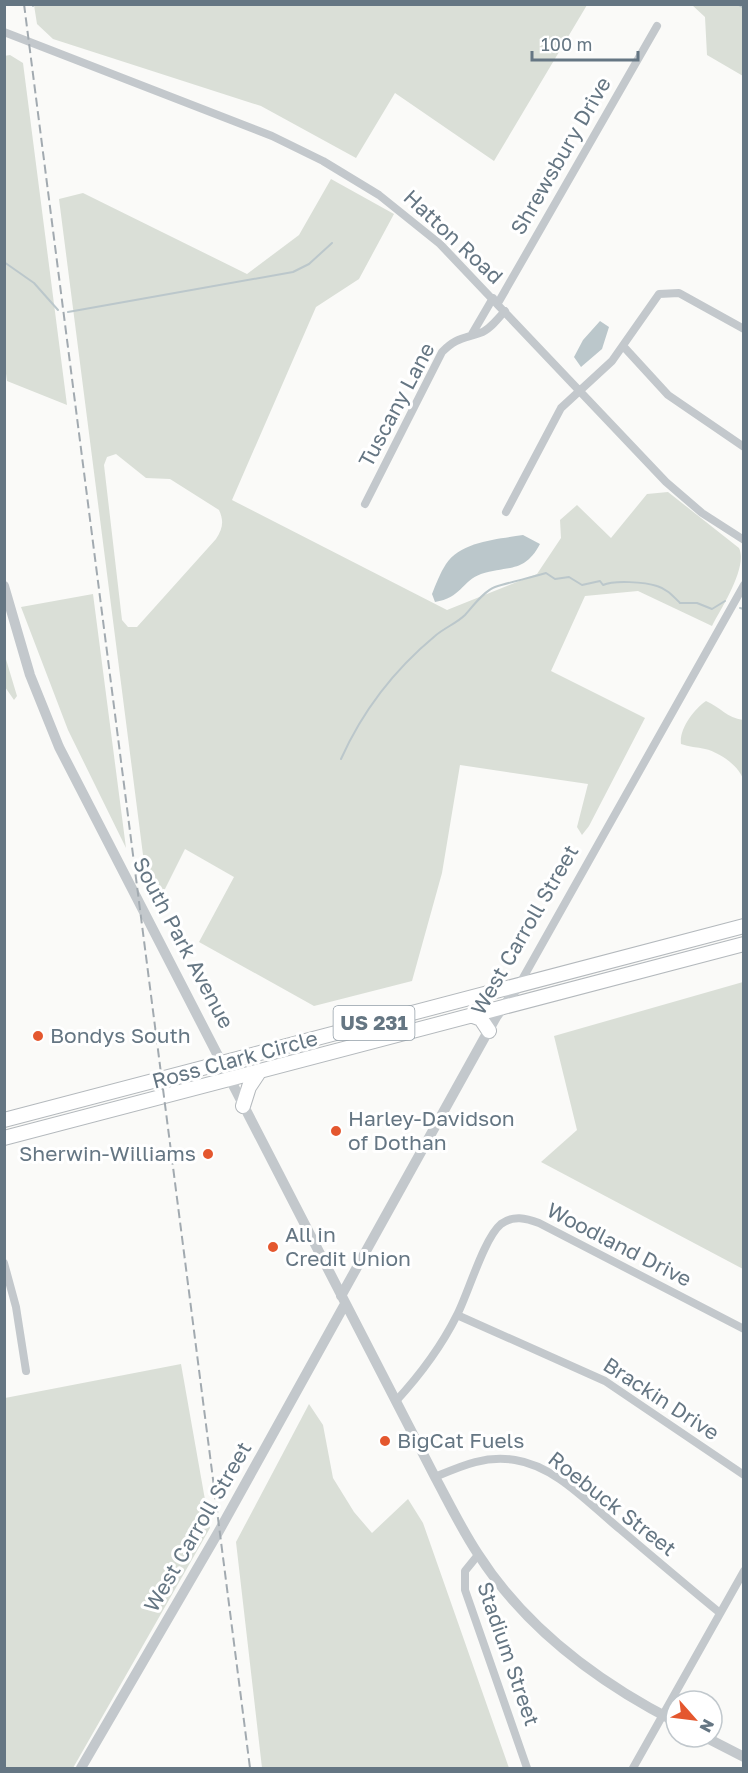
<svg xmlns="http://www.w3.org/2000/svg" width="748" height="1773" font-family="'Golos Text',sans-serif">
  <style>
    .green { fill: #dadfd7; fill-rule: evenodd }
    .water { fill: #bbc7cb }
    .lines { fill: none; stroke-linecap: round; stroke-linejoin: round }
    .stream { stroke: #bbc7cb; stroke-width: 2 }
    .trunk-casing { stroke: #b4b9bd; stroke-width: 16 }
    .minor { stroke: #c3c8cc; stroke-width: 8 }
    .tertiary { stroke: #c3c8cc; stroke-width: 10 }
    .trunk { stroke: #fff; stroke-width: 14 }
    .rail { stroke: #a2aab0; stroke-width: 2; stroke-dasharray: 9 4.5; stroke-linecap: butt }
    .poi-dot { fill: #e4572e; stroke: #fff; stroke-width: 2 }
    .labels { text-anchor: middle; stroke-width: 6; stroke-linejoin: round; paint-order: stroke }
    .shield { fill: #fff; stroke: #939fa8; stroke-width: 1.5 }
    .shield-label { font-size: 20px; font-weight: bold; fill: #657683 }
    .street-label { font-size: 21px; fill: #657683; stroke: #fff }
    .poi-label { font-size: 21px; fill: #657683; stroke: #fff; text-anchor: start }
  </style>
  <rect width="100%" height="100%" fill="#fafaf8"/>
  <path class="green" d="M 34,5 L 34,4 L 587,5 L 494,161 L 395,93 L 356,158 L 261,106 L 53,39 L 37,24 Z
    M 692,5 L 743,5 L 743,76 L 707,55 L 705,17 Z
    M 10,55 L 23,63 L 67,405 L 7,381 L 4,359 L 4,56 Z
    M 331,179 L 394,214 L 359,279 L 316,307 L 232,500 L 447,610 L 537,574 L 561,538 L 560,520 L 577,505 L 611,538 L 647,494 L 668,492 L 739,548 C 748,567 722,607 712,626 L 638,591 L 585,596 L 551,671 L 645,718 L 589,826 L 582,835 L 577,827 L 588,784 L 460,765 L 442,873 L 412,981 L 314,1006 L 199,942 L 234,877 L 185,849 L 162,895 L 147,886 L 59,199 L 83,193 L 247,274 L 299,235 ZM 116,454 L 146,478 L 170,479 L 219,510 C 224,521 223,528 216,539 L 137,627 L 128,627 L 122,620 L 104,465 L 107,457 Z
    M 93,594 L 126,848 L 68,730 L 21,607 Z
    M 5,656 L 17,696 L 14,700 L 5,687 Z
    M 706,701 C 720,707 727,718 743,720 L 743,779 C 739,766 719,752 705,749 C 697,747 689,747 681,744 C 679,729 694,709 706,701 Z
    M 743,982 L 744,982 L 743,1269 L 541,1162 L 577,1130 L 554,1036 Z
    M 181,1364 L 210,1528 L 73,1768 L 5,1768 L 5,1398 Z
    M 309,1404 L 323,1425 L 333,1478 L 354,1512 L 372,1533 L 408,1499 L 423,1523 L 509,1768 L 262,1768 L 236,1542 Z"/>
  <path class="water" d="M 600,321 L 609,327 L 602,349 L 581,367 L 574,357 L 583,340 Z
    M 523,535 L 540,544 C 524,574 508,565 481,574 C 462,581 461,598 435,602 L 432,594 C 436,584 440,573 446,564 C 461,541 499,539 523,535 Z"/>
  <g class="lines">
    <path class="stream" d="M 737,4 L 744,8
      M 33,6 L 33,4
      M 4,262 L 34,283 L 58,310
      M 68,312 L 293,272 L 309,264 L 332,243
      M 740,608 L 744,609
      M 4,620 L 5,621
      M 341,759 C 363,710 394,670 435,636 C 444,628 457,623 465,615 C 473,606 484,591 495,587 C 510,582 530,578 546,573 L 555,579 L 569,577 L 582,585 L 600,581 L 603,585 C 614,580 645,582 657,586 C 667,589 673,596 680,603 L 697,603 L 712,609 L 725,601"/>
    <defs>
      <path id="trunk" d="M 473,1016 L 481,1019 L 489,1031
        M 243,1106 L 249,1087 L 259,1072
        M 4,1120 L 744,926
        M 4,1138 L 744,944"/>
    </defs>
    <use href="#trunk" class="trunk-casing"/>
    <path class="minor" d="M 4,32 L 272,136 L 323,161 L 379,195 L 440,244 L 666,482 L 702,513 L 744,540
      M 498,303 L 657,26
      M 472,334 L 493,298
      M 624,347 L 668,395 L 744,447
      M 365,504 L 442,352 C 456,338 462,339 480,333 C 490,330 498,318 505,311
      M 506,512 L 561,408 L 612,361 L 659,294 L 679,293 L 744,329
      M 519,985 L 744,585
      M 4,1263 L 16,1307 L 26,1371
      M 457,1315 L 605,1381 L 744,1475
      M 396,1401 C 420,1375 441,1347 457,1315 C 468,1294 484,1238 501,1224 C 513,1215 526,1218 539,1223 L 744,1329
      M 435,1477 C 461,1466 485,1455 515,1460 C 556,1466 590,1505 621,1530 C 654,1558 687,1586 720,1613
      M 478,1555 L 465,1571 L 465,1590 L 527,1768
      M 633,1768 L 744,1571"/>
    <path class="tertiary" d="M 4,586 L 30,675 L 59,747 L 435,1477 C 449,1503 462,1530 478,1554 C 526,1629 598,1682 676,1722
      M 341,1296 L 496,1017 L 519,985
      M 705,1737 L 744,1757
      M 81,1768 L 219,1531 L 345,1304"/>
    <use href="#trunk" class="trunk"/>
    <path class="rail" d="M 24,4 L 250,1768"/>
  </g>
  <g class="poi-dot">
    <circle cx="38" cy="1036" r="6"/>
    <circle cx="336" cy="1131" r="6"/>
    <circle cx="208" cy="1154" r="6"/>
    <circle cx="273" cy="1247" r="6"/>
    <circle cx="385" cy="1441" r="6"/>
  </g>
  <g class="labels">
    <rect class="shield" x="333.5" y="1006" width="81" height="34" rx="4.5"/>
    <g class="shield-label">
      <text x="374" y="1030">US 231</text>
    </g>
    <g class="street-label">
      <text transform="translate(561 156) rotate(-60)" y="7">Shrewsbury Drive</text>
      <text transform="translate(453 237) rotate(43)" y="7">Hatton Road</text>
      <text transform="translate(397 405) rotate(-62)" y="7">Tuscany Lane</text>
      <text transform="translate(525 930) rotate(-60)" y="7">West Carroll Street</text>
      <text transform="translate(183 943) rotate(62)" y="7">South Park Avenue</text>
      <text transform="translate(235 1060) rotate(-15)" y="7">Ross Clark Circle</text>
      <text transform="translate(619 1245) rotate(27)" y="7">Woodland Drive</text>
      <text transform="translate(661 1399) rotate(33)" y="7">Brackin Drive</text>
      <text transform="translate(612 1504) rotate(38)" y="7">Roebuck Street</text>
      <text transform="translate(198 1527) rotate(-60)" y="7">West Carroll Street</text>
      <text transform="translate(508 1654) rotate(71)" y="7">Stadium Street</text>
    </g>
    <g class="poi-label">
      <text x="50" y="1043">Bondys South</text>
      <text x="348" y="1126">Harley-Davidson<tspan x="348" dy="24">of Dothan</tspan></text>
      <text x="196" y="1161" text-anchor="end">Sherwin-Williams</text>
      <text x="285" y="1242">All in<tspan x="285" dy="24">Credit Union</tspan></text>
      <text x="397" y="1448">BigCat Fuels</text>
    </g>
  </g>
  <rect width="748" height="1773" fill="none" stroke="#657683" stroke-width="12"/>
  <g transform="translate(694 1719) rotate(118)"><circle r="28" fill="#ffffff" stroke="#c1c8cd" stroke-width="1.5"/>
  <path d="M0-4.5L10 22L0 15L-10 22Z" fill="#e4572e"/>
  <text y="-9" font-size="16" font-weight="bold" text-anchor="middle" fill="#657683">N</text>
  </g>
  <path d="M532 51v9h106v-9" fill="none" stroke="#657683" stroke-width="3"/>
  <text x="541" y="51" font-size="18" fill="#657683" stroke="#ffffff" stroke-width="4.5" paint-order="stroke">100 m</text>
</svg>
